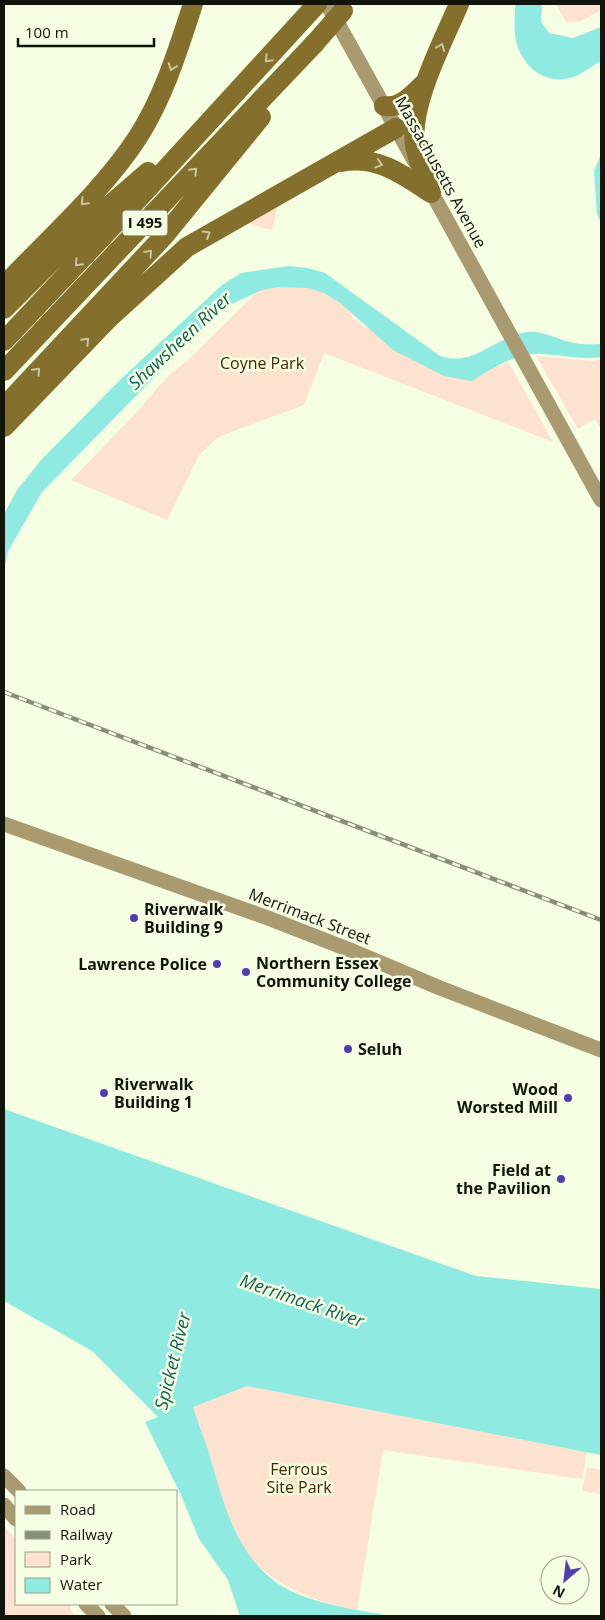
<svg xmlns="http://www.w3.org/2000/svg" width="605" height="1620" font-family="'Open Sans',sans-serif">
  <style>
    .green { fill: #fce2cf }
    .water { fill: #8feae1 }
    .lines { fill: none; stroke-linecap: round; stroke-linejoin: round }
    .secondary { stroke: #a99a70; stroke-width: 15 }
    .motorway { stroke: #856f2d; stroke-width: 20 }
    .rail-casing { stroke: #888e7b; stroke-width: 4.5 }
    .rail { stroke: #f5fee2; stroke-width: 2.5; stroke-dasharray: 8; stroke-linecap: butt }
    .motorway-bridge { stroke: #856f2d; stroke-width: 20 }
    .oneway { stroke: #c8c59a }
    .poi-dot { fill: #503db4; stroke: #f5fee2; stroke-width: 2 }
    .labels { text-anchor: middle; stroke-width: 5; stroke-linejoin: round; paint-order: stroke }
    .shield { fill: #f5fee2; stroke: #565b4c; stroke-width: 1 }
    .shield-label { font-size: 15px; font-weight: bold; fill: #12150b }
    .street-label { font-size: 16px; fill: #12150b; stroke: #f5fee2 }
    .park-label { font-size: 16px; fill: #472300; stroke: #f5fee2 }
    .poi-label { font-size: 16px; font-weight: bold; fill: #12150b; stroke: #f5fee2; text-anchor: start }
    .water-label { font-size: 18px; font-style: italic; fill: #14615b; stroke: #f5fee2 }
  </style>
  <rect width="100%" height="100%" fill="#f5fee2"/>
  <path class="green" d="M 556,4 L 601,4 L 601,10 L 581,21 L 566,22 Z
    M 278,205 L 272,230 L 246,223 Z
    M 313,281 L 346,305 L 353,318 L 365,327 L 472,371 L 509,363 L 553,442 L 324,353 L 304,405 L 218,437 L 199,455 L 167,520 L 71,480 L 134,415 L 169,375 L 187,361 L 255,294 L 262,289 Z
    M 536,356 L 592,361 L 601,359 L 601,428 L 595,419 L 578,429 Z
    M 247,1386 L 587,1452 L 582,1479 L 383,1450 L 357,1610 C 310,1602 253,1578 233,1530 C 217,1490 210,1447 192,1407 Z
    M 587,1467 L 601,1470 L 601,1494 L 582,1491 Z
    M 4,1525 L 16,1540 L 16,1604 L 69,1604 L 74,1616 L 4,1616 Z"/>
  <path class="water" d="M 515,4 L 542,4 L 541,22 L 549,33 L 573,38 L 601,27 L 601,61 C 594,65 586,71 578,75 C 548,89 519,67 515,35 C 514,25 515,14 515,4 Z
    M 601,154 L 601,223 L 597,214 L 594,171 Z
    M 289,266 L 308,268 L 325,273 L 440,356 C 472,367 492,340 522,333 C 541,328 557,340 574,343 C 583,345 592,344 601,344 L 601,357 C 582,360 563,355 543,354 C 517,352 494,367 472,381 L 444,376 L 393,350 L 339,302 L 324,293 L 308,288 L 278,287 L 262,290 L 221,309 L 42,492 L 8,551 L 4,570 L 4,514 L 17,490 L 42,459 L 121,379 L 222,285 L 241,273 Z
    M 4,1109 L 476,1276 L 601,1289 L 601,1455 L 247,1386 L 193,1407 C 198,1422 204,1438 209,1453 C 223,1501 234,1552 277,1583 C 306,1603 357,1610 391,1616 L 240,1616 L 228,1580 L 199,1539 L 181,1495 L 145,1422 L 158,1417 L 92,1351 L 4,1301 Z"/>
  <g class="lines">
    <path class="secondary" d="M 327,4 L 415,162
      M 427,184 L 601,500
      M 4,824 L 268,918 L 350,950 L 440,988 L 601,1050
      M 4,1476 L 19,1491
      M 4,1505 L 16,1519
      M 86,1604 L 98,1616
      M 112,1604 L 124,1616"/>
    <path class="motorway" d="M 384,106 C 402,109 413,93 426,82
      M 341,162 C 377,155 402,174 431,193
      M 431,193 C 426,178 418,162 415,146 C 409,105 443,42 459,4
      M 4,286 C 48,239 103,191 138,137 C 164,96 178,50 193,4
      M 4,309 L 96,217 L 148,172
      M 4,341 L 141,196 L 317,4
      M 4,371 L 315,43
      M 4,407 L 164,236 L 261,117
      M 4,427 L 109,318 L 187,247 L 396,128"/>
    <defs>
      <path id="rail" d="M 4,692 L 601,920"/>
    </defs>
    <use href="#rail" class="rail-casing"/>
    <use href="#rail" class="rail"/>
    <path class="motorway-bridge" d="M 315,43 L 343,11"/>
  </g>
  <defs><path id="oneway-chevron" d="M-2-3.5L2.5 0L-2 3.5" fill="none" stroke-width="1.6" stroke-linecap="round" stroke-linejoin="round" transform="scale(1.25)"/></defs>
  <g class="oneway">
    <use href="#oneway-chevron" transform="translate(441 47) rotate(-68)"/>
    <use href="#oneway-chevron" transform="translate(268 59) rotate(133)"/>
    <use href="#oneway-chevron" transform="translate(172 67) rotate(110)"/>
    <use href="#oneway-chevron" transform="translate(379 164) rotate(17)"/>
    <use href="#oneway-chevron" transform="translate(194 171) rotate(-46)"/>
    <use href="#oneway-chevron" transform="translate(84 202) rotate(133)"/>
    <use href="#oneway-chevron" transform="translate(207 234) rotate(-31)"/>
    <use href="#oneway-chevron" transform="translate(149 253) rotate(-48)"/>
    <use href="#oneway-chevron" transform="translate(78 263) rotate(133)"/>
    <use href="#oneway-chevron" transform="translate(86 341) rotate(-46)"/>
    <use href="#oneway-chevron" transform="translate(37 371) rotate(-47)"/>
  </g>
  <g class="poi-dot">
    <circle cx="134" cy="918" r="5"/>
    <circle cx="217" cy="964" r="5"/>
    <circle cx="246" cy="972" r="5"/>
    <circle cx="348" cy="1049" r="5"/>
    <circle cx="104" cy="1093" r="5"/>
    <circle cx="568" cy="1098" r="5"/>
    <circle cx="561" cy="1179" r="5"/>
  </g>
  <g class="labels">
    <rect class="shield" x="122.5" y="210.5" width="45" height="25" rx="4"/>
    <g class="shield-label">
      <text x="145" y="228">I 495</text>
    </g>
    <g class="street-label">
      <text transform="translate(441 172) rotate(61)" y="6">Massachusetts Avenue</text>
      <text transform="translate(310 916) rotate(21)" y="6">Merrimack Street</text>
    </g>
    <g class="park-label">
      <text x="262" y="369">Coyne Park</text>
      <text x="299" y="1475">Ferrous<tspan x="299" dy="18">Site Park</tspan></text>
    </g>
    <g class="poi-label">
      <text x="144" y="915">Riverwalk<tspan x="144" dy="18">Building 9</tspan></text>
      <text x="256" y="969">Northern Essex<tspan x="256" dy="18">Community College</tspan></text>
      <text x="207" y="970" text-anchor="end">Lawrence Police</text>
      <text x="358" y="1055">Seluh</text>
      <text x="114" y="1090">Riverwalk<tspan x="114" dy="18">Building 1</tspan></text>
      <text x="558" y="1095" text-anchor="end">Wood<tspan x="558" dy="18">Worsted Mill</tspan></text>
      <text x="551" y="1176" text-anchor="end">Field at<tspan x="551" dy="18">the Pavilion</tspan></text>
    </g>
    <g class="water-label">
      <text transform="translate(180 341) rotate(-43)" y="6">Shawsheen River</text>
      <text transform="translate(302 1301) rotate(19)" y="6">Merrimack River</text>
      <text transform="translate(173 1361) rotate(-76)" y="6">Spicket River</text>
    </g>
  </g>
  <rect width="605" height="1620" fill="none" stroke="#12150b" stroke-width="10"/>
  <rect x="15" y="1490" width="162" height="115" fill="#f5fee2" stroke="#9aa18c"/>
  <rect x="25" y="1506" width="25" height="8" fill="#a99a70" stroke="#9aa18c"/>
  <text x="60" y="1515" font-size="15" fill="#12150b">Road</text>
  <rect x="25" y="1531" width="25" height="8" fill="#888e7b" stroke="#9aa18c"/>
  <text x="60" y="1540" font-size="15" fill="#12150b">Railway</text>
  <rect x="25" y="1552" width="25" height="15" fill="#fce2cf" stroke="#9aa18c"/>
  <text x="60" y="1565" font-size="15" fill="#12150b">Park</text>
  <rect x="25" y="1578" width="25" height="15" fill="#8feae1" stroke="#9aa18c"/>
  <text x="60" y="1590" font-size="15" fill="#12150b">Water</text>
  <g transform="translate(565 1580) rotate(208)"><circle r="24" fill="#f5fee2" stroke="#9aa18c"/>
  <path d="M0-4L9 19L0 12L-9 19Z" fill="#503db4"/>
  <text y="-8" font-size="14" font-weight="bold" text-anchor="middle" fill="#12150b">N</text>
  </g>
  <path d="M18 38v8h136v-8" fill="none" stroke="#12150b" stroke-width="2.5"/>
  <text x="25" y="38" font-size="15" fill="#12150b" stroke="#f5fee2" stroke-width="4" paint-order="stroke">100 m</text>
</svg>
